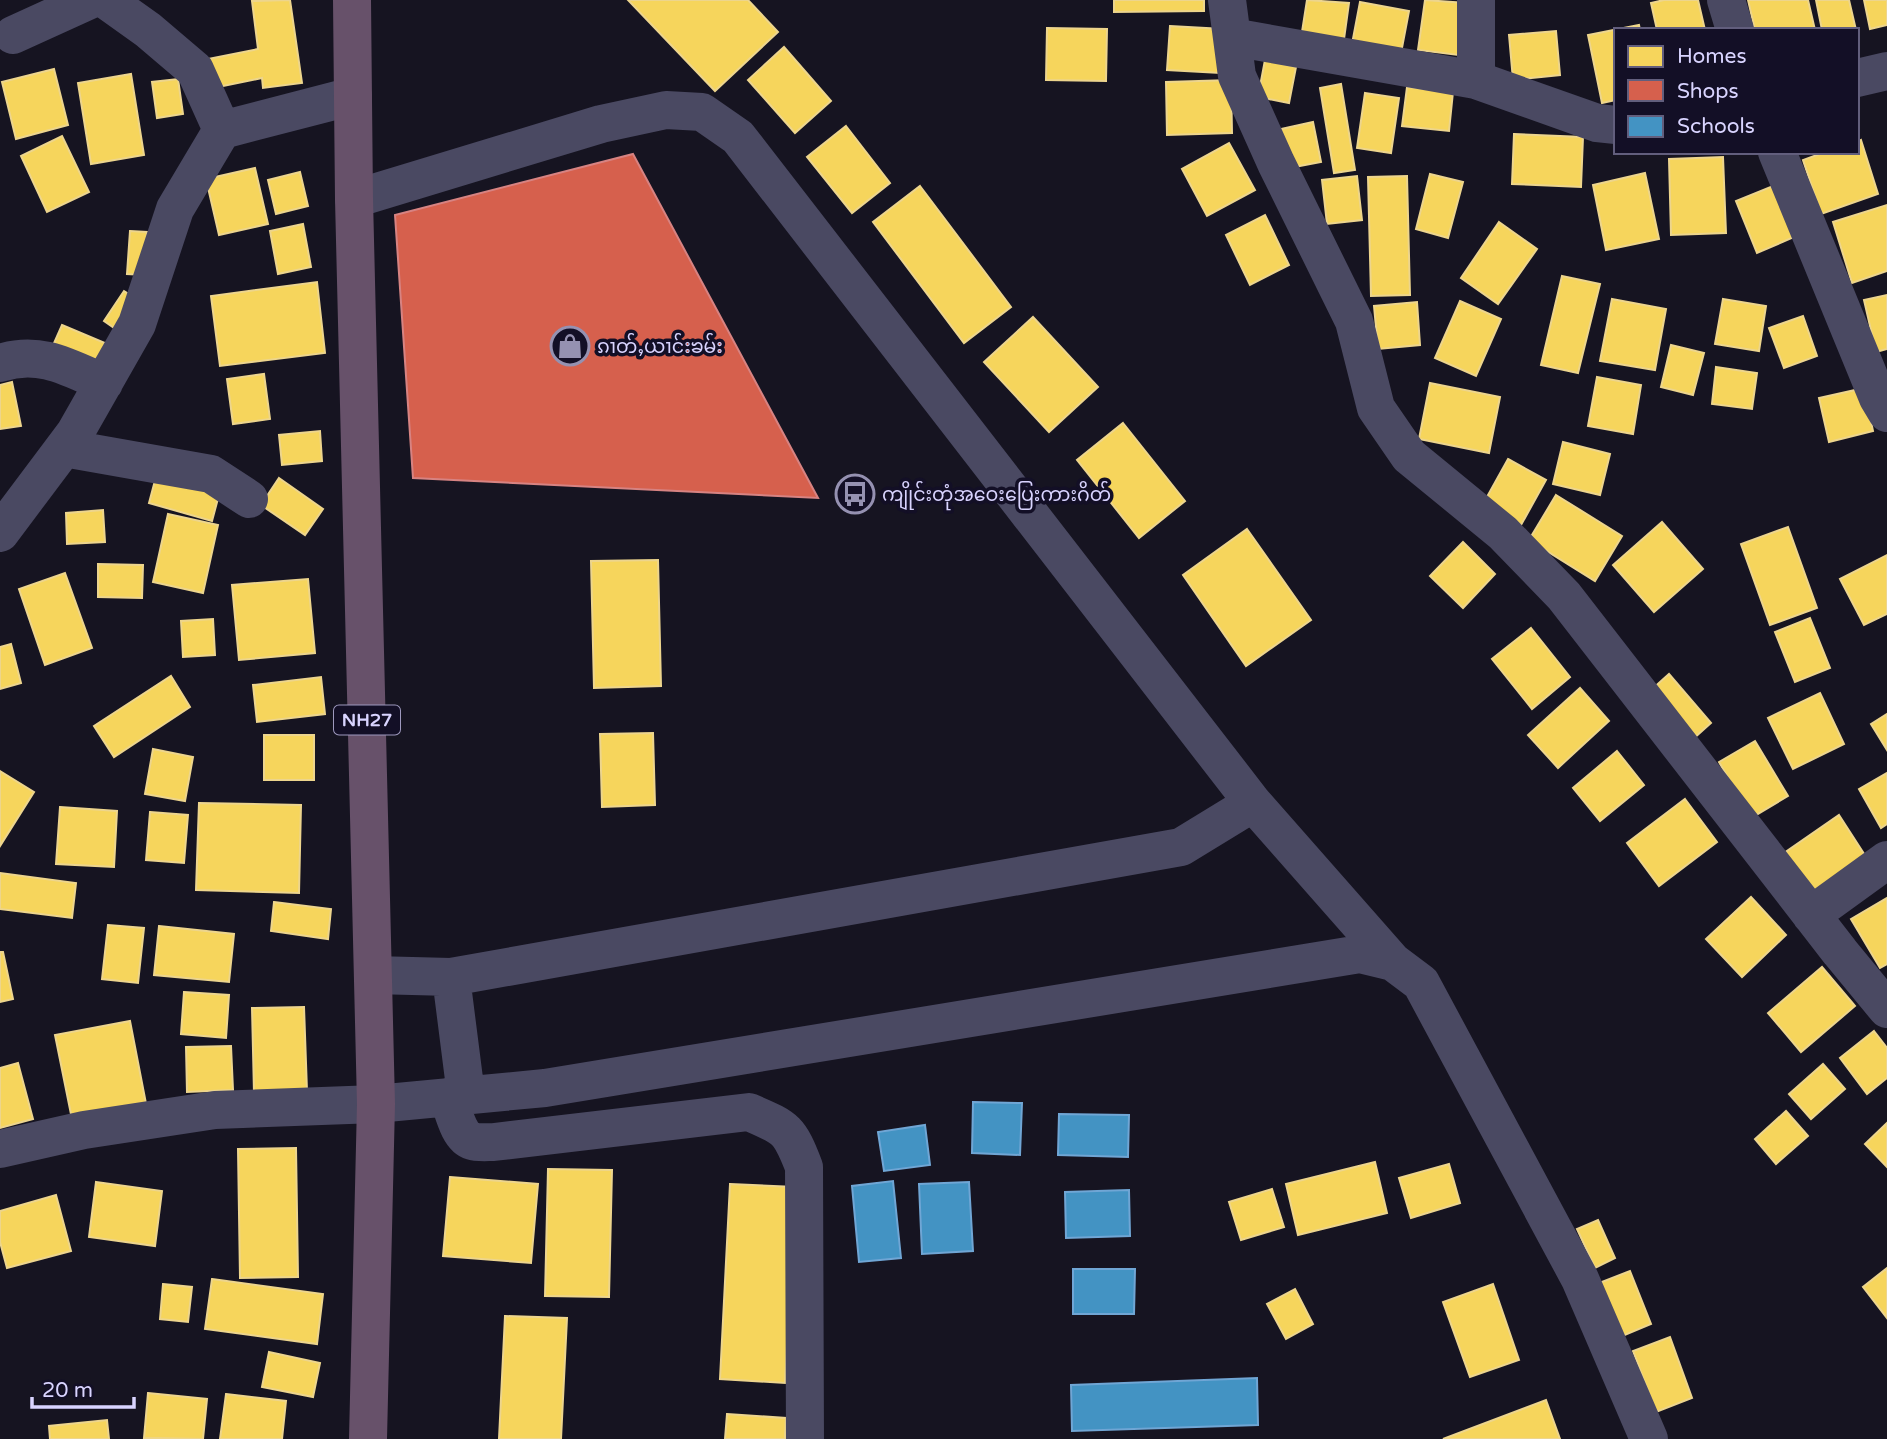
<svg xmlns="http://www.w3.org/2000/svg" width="1887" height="1439" font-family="'Varela Round','Noto Sans Myanmar',sans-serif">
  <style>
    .homes { fill: #f6d55c; stroke: #edd58d; stroke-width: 2 }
    .shops { fill: #d6604d; stroke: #d78382; stroke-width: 2 }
    .schools { fill: #4393c3; stroke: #70a6d5; stroke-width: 2 }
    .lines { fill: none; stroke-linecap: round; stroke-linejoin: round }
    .minor { stroke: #4a4962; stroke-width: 38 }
    .highway { stroke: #67516a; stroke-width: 38 }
    .labels { text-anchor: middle; stroke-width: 7; stroke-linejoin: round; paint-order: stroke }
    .shield { fill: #130f26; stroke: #9e99be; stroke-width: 2 }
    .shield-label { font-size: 18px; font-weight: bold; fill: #d9d4ff }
    .poi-label { font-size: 19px; fill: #d9d4ff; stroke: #130f26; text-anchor: start }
  </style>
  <rect width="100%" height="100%" fill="#161421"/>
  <path class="homes" d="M 290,0 L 302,83 L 263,88 L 262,78 L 213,88 L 208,59 L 258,49 L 252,1 Z
    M 628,0 L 748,0 L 778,32 L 715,91 Z
    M 1114,0 L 1204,0 L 1204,11 L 1114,12 Z
    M 1307,0 L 1349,3 L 1344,39 L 1302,32 Z
    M 1425,0 L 1466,3 L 1458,55 L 1418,50 Z
    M 1664,0 L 1698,0 L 1705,30 L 1657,30 L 1651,3 Z
    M 1748,0 L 1808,0 L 1815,30 L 1755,30 Z
    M 1816,0 L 1849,0 L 1856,30 L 1822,30 Z
    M 1864,0 L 1887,0 L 1887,25 L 1870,29 Z
    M 1360,2 L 1409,11 L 1401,53 L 1352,44 Z
    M 1639,25 L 1640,30 L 1616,30 L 1616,100 L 1602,103 L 1588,35 Z
    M 1170,26 L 1223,29 L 1220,73 L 1167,70 Z
    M 1047,28 L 1107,29 L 1106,81 L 1046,80 Z
    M 1556,31 L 1560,75 L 1513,80 L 1509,35 Z
    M 784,47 L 831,101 L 795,133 L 748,80 Z
    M 1265,60 L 1296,67 L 1289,103 L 1258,97 Z
    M 54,69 L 68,125 L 16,139 L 2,82 Z
    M 131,74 L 144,155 L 91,164 L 78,83 Z
    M 178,79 L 183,114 L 157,118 L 152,82 Z
    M 1231,80 L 1232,133 L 1167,135 L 1166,82 Z
    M 1341,84 L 1355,170 L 1334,173 L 1320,88 Z
    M 1407,87 L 1453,92 L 1449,131 L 1402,126 Z
    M 1365,93 L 1399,98 L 1391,153 L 1357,148 Z
    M 1313,122 L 1321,162 L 1289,168 L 1281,129 Z
    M 846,126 L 890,183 L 852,213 L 807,157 Z
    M 1514,134 L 1583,137 L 1581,187 L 1512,184 Z
    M 62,136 L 89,192 L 47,212 L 21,156 Z
    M 1861,140 L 1878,194 L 1821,214 L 1803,160 L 1825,152 L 1857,152 L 1857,142 Z
    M 1229,143 L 1255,190 L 1207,216 L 1182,169 Z
    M 1723,157 L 1726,233 L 1671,235 L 1669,159 Z
    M 255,168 L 268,224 L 219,235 L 206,179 Z
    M 300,172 L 308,206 L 276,214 L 268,180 Z
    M 1645,173 L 1659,239 L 1606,250 L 1593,185 Z
    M 1430,174 L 1463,182 L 1448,238 L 1416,229 Z
    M 1357,176 L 1362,220 L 1327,224 L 1322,180 Z
    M 1407,176 L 1410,295 L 1371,296 L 1368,177 Z
    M 920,186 L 1011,307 L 964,343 L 873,222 Z
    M 1773,186 L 1794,237 L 1757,253 L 1736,201 Z
    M 1887,205 L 1887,271 L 1852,283 L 1833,222 Z
    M 1265,215 L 1289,265 L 1250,285 L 1226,235 Z
    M 1499,222 L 1537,249 L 1498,304 L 1461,278 Z
    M 303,224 L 311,267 L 278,274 L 270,231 Z
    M 130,231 L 147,232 L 144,275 L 127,274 Z
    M 1562,276 L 1600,284 L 1578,373 L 1541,365 Z
    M 317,282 L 325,353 L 220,366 L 211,296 Z
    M 124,291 L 140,301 L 120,332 L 104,321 Z
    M 1887,295 L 1887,349 L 1876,352 L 1864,300 Z
    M 1612,299 L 1666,309 L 1655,370 L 1600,361 Z
    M 1723,299 L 1766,306 L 1759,351 L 1715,344 Z
    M 1460,301 L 1501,319 L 1476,376 L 1435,358 Z
    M 1417,302 L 1420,345 L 1378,349 L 1374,306 Z
    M 1803,316 L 1817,356 L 1784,368 L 1769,328 Z
    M 1033,317 L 1098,387 L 1049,432 L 984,362 Z
    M 62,325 L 105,343 L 95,369 L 51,350 Z
    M 1671,345 L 1704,353 L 1693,395 L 1661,387 Z
    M 1716,367 L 1757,373 L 1752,409 L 1712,404 Z
    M 264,374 L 270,419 L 233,424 L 227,379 Z
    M 1597,377 L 1641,385 L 1633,434 L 1588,426 Z
    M 12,382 L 21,426 L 0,429 L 0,385 Z
    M 1430,383 L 1500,397 L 1489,453 L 1419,439 Z
    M 1864,388 L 1873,431 L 1829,442 L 1819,398 Z
    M 1123,423 L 1185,501 L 1139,538 L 1077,460 Z
    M 320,431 L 322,461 L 282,465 L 279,435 Z
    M 1563,442 L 1610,454 L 1600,495 L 1553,484 Z
    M 1508,459 L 1546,480 L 1521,525 L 1483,504 Z
    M 157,473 L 220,491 L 212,521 L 149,503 Z
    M 279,478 L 323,509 L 305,535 L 261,505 Z
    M 1556,495 L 1622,536 L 1595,581 L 1529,540 Z
    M 103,510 L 105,542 L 67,544 L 66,513 Z
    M 168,514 L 218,525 L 203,593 L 153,582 Z
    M 1662,522 L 1703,569 L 1654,612 L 1613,565 Z
    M 1788,527 L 1817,608 L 1770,625 L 1741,544 Z
    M 1247,529 L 1311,620 L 1246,666 L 1183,575 Z
    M 1463,542 L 1495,574 L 1463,608 L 1430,576 Z
    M 1887,555 L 1887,614 L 1864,625 L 1840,579 Z
    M 658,560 L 661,686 L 594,688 L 591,561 Z
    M 98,564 L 143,565 L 142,598 L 98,597 Z
    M 65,573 L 92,648 L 45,665 L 19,589 Z
    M 308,579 L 315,653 L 239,660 L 232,585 Z
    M 1810,618 L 1830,668 L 1795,682 L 1775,632 Z
    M 213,619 L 215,655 L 183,657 L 181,621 Z
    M 1531,628 L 1570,677 L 1532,709 L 1492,659 Z
    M 11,644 L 21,683 L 0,689 L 0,647 Z
    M 1669,674 L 1711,723 L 1693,739 L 1650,691 Z
    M 171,676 L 190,707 L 114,757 L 94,726 Z
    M 321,677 L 325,714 L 257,722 L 253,685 Z
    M 1580,688 L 1609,721 L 1558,768 L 1528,735 Z
    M 1820,693 L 1844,744 L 1793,769 L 1768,718 Z
    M 1887,714 L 1887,750 L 1871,724 Z
    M 653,733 L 655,805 L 602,807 L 600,734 Z
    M 264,735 L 314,735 L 314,780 L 264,780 Z
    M 1755,741 L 1788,796 L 1751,818 L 1719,762 Z
    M 153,749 L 193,757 L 185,801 L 145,794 Z
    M 1617,751 L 1644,785 L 1600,821 L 1573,788 Z
    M 0,771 L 34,792 L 0,846 Z
    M 1887,773 L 1887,824 L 1881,828 L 1859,789 Z
    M 1685,799 L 1717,842 L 1659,886 L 1627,843 Z
    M 199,803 L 301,805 L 299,893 L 196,890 Z
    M 60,807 L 117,811 L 114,867 L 56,864 Z
    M 150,812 L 188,815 L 184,863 L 146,860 Z
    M 1839,815 L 1868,860 L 1814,897 L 1784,853 Z
    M 0,873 L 76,883 L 72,918 L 0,909 Z
    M 1751,897 L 1786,935 L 1742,977 L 1706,939 Z
    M 1887,898 L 1887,964 L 1880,968 L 1851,919 Z
    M 274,902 L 331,909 L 328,939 L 271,931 Z
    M 108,925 L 144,928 L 138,983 L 102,979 Z
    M 159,926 L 234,934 L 229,982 L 154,975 Z
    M 0,952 L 3,952 L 13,999 L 0,1002 Z
    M 1822,967 L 1855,1006 L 1801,1052 L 1768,1013 Z
    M 184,992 L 229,995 L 226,1038 L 181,1034 Z
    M 304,1007 L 307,1091 L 254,1093 L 252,1008 Z
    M 130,1021 L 148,1114 L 74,1129 L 55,1035 Z
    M 1874,1031 L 1887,1048 L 1887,1078 L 1867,1094 L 1840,1058 Z
    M 231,1046 L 233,1090 L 187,1092 L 186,1047 Z
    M 18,1063 L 33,1119 L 0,1128 L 0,1068 Z
    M 1823,1064 L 1845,1089 L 1811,1119 L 1789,1094 Z
    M 1786,1111 L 1808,1136 L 1776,1164 L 1755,1139 Z
    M 1887,1123 L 1887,1167 L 1865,1144 Z
    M 296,1148 L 298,1277 L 240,1278 L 238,1149 Z
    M 1375,1162 L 1387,1213 L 1298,1235 L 1286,1184 Z
    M 1449,1164 L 1460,1203 L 1411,1218 L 1399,1178 Z
    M 548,1169 L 612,1170 L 609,1297 L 545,1296 Z
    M 450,1177 L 538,1184 L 531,1263 L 443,1256 Z
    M 96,1182 L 162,1191 L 155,1246 L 89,1237 Z
    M 730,1184 L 795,1187 L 785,1383 L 720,1379 Z
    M 1272,1189 L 1284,1227 L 1241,1240 L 1229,1202 Z
    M 56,1195 L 71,1251 L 7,1268 L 0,1242 L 0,1211 Z
    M 1598,1220 L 1615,1258 L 1595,1268 L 1577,1229 Z
    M 1887,1268 L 1887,1318 L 1863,1287 Z
    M 1630,1271 L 1651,1324 L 1620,1337 L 1599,1283 Z
    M 212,1279 L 323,1294 L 317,1344 L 205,1329 Z
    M 163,1284 L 192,1287 L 188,1322 L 160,1319 Z
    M 1493,1284 L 1519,1360 L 1470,1377 L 1443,1302 Z
    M 1295,1289 L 1313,1324 L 1286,1339 L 1267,1304 Z
    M 505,1316 L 567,1318 L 561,1439 L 499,1439 Z
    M 1670,1337 L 1692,1398 L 1656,1412 L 1633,1351 Z
    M 269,1352 L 320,1363 L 313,1397 L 262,1387 Z
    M 148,1393 L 207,1399 L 203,1439 L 144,1438 Z
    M 226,1394 L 286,1401 L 282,1439 L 220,1439 Z
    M 1546,1400 L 1560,1439 L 1443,1439 Z
    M 727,1414 L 786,1418 L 785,1439 L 725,1439 Z
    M 107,1420 L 109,1439 L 50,1439 L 49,1426 Z"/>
  <path class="shops" d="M 633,154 L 818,498 L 413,478 L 395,215 Z"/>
  <path class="schools" d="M 973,1102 L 1022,1103 L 1020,1155 L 972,1153 Z
    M 1059,1114 L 1129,1115 L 1128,1157 L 1058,1155 Z
    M 925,1125 L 930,1165 L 884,1171 L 878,1132 Z
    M 893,1181 L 901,1258 L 859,1262 L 852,1186 Z
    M 969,1182 L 973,1251 L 922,1254 L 919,1184 Z
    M 1129,1190 L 1130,1236 L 1066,1238 L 1065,1192 Z
    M 1073,1269 L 1135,1269 L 1134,1314 L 1073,1314 Z
    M 1257,1378 L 1258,1425 L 1072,1431 L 1071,1385 Z"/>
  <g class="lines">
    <path class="minor" d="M 106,0 L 148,30 L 195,70 L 222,130
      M 1227,0 L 1237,76 L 1276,163 L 1354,321 L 1376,408 L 1409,456 L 1503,533 L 1564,596 L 1840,952 L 1887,1009
      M 1726,0 L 1735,30
      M 13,35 L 90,0
      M 1232,37 L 1476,80 L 1597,123 L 1616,125
      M 1857,78 L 1887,71
      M 1476,80 L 1476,0
      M 1777,152 L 1878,398 L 1887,413
      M 354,199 L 601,124 L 666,110 L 702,112 L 738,137 L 1253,803 L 1393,962 L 1421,983 L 1580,1279 L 1649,1439
      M 0,363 C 39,350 68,367 104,383
      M 64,448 L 211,474 L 249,499
      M 0,533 L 75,433 L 137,324 L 175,209 L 222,130 L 353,96
      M 1811,915 L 1887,860
      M 373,975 L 451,977 L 1181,847 L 1253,803
      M 451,977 L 466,1095
      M 448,1097 C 453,1109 458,1137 472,1141 C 478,1143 487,1142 494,1142 L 749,1112 C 786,1128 789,1128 804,1167 L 805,1439
      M 0,1149 L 84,1130 L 215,1110 L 376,1104 L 545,1088 L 1360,954 L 1393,962"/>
    <path class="highway" d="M 352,0 L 354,199 L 376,1104 L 368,1439"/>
  </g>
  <defs>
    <symbol id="shop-ring" viewBox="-11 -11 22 22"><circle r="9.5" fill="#130f26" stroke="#9591b1" stroke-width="1.5"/><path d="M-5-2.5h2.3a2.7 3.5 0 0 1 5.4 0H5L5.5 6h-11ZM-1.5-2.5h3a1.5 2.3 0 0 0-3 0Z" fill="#9591b1"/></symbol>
    <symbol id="bus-ring" viewBox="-11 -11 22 22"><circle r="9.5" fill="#130f26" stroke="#9591b1" stroke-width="1.5"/><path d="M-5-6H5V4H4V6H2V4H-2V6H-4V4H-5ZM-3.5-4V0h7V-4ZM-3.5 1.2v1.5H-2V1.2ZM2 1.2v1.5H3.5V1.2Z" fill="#9591b1"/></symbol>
  </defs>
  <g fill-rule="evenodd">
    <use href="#shop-ring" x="548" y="324" width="44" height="44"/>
    <use href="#bus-ring" x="833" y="472" width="44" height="44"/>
  </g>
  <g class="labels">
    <rect class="shield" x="334" y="705.5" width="66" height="29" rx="5"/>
    <g class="shield-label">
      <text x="367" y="726">NH27</text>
    </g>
    <g class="poi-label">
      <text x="597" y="353">ၵၢတ်ႇယၢင်းၶမ်း</text>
      <text x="882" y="501">ကျိုင်းတုံအဝေးပြေးကားဂိတ်</text>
    </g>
  </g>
  <rect x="1614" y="28" width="245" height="126" fill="#130f26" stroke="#625e7d" stroke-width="2"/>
  <rect x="1628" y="46" width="35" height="21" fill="#f6d55c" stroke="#625e7d" stroke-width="2"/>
  <text x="1677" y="63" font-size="21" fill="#d9d4ff">Homes</text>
  <rect x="1628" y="80" width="35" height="21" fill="#d6604d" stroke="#625e7d" stroke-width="2"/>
  <text x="1677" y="98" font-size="21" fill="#d9d4ff">Shops</text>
  <rect x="1628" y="116" width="35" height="21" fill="#4393c3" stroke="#625e7d" stroke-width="2"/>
  <text x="1677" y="133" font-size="21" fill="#d9d4ff">Schools</text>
  <path d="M32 1397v10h102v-10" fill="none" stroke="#d9d4ff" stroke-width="3.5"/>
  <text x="42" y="1397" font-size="21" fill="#d9d4ff" stroke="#130f26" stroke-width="5" paint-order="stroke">20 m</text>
</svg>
